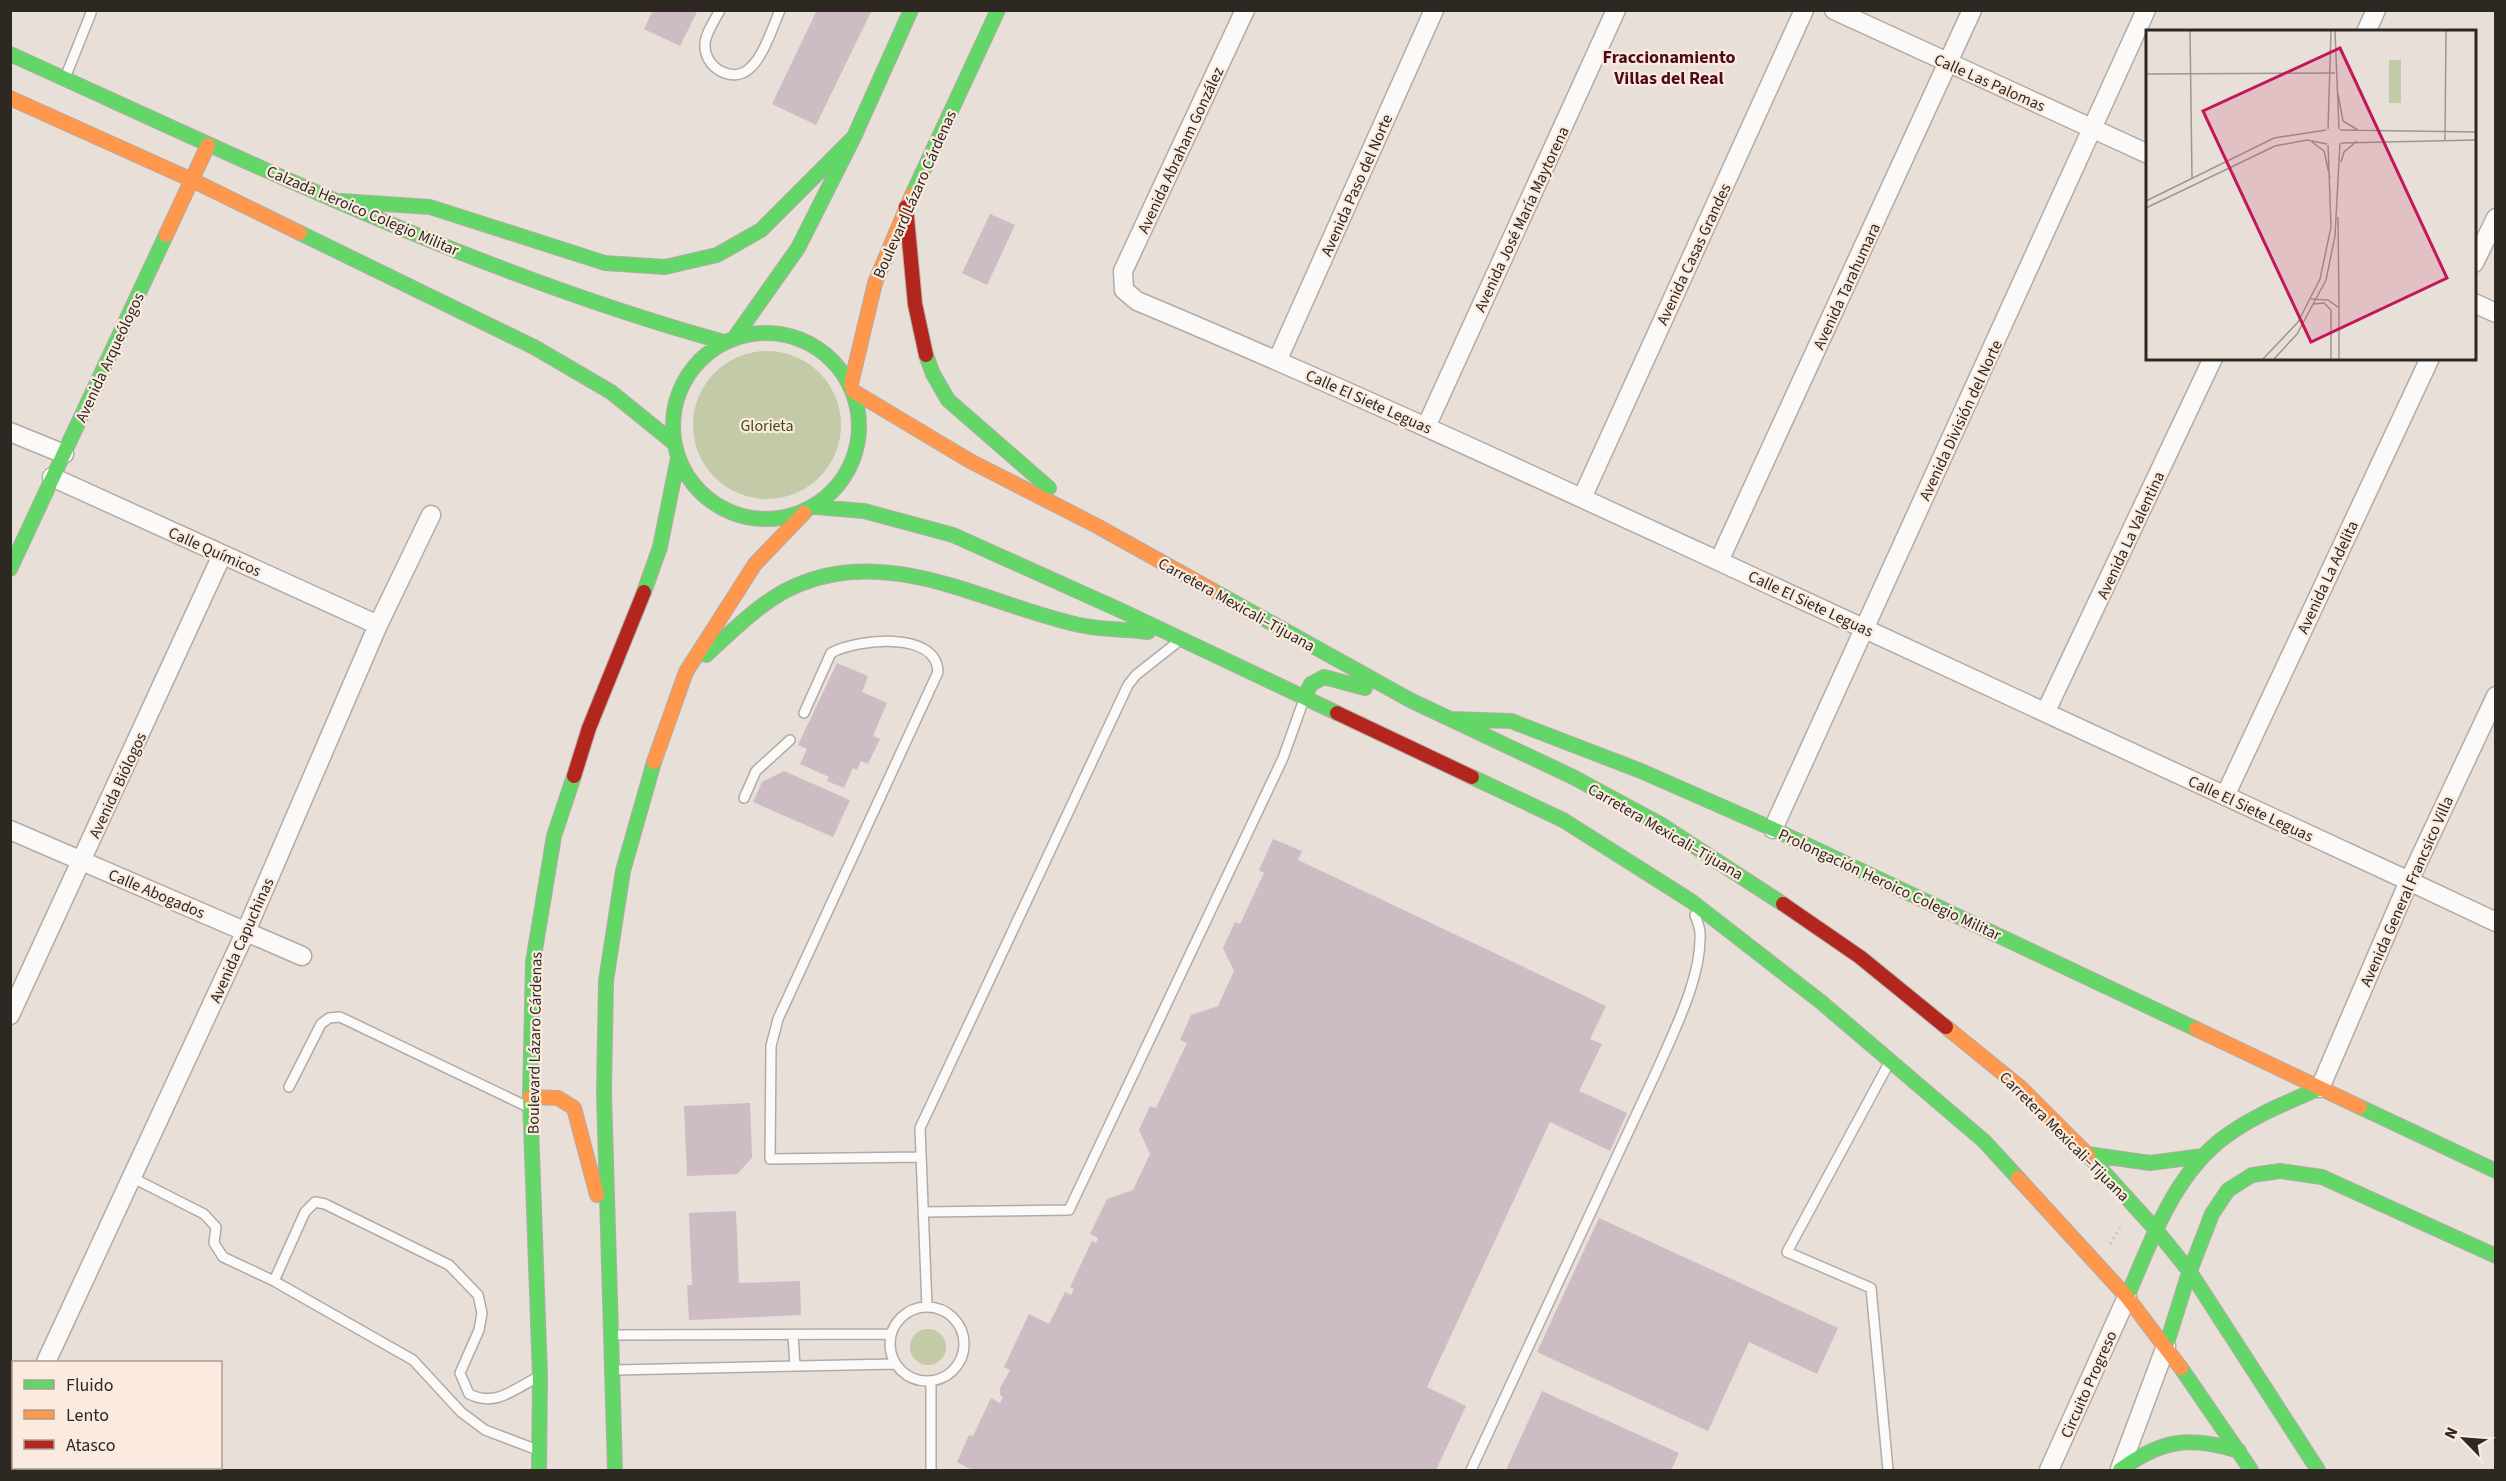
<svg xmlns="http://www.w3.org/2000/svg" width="2506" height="1481" font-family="'Source Sans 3',sans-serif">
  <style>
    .green { fill: #c3caa8 }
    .building { fill: #cdbcc3 }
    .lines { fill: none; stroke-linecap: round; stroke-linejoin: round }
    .lane-casing { stroke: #b2aba5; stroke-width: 12 }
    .street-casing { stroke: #b2aba5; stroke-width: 21 }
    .fast-casing { stroke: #b2aba5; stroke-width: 16 }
    .slow-casing { stroke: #b2aba5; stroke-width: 16 }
    .jam-casing { stroke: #b2aba5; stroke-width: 16 }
    .path { stroke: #c5c2c0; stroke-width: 4; stroke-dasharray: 1.5 4.5; stroke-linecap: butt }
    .lane { stroke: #fcfaf9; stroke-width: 9 }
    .street { stroke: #fcfaf9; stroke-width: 18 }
    .fast { stroke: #63d668; stroke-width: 14 }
    .slow { stroke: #ff974d; stroke-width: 14 }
    .jam { stroke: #b3261e; stroke-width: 14 }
    .labels { text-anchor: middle; stroke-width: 4.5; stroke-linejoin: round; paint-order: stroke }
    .street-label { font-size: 16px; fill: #2e2823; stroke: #fbebdf }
    .park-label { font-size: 16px; fill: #3b4c17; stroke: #fbebdf }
    .neighbourhood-label { font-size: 18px; font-weight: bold; fill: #4f091b; stroke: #fbebdf }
    .inset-road { fill: none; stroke: #9e9690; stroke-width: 1.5 }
    .view { fill: #c2185b; fill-opacity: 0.15; stroke: #c2185b; stroke-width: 3 }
    .inset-edge { fill: none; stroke: #2e2823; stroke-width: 3 }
  </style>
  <rect width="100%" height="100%" fill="#e8dfd8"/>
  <path class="green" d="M693 425a74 74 0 1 1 148 0a74 74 0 1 1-148 0Z
    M910 1347a18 18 0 1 1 36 0a18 18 0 1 1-36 0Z"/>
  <path class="building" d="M 653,10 L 698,10 L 680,46 L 644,29 Z
    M 817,10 L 872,10 L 816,125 L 772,104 Z
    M 990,214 L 1015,225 L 987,285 L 962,273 Z
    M 837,663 L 868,676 L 862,692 L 887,703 L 873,736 L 880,739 L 868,764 L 861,761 L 857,770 L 853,768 L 844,788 L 827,781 L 829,777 L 800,764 L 807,749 L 798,745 Z
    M 784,771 L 850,800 L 833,837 L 753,802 L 762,782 Z
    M 1273,839 L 1302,851 L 1298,860 L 1606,1006 L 1590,1039 L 1602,1044 L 1579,1091 L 1627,1113 L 1610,1151 L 1550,1122 L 1427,1387 L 1466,1406 L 1436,1470 L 972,1470 L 957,1462 L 969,1435 L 973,1436 L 991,1398 L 1000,1403 L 1003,1397 L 1000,1395 L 1000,1388 L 1010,1370 L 1004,1367 L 1029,1314 L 1049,1324 L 1065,1292 L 1071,1295 L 1074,1289 L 1070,1287 L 1092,1241 L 1096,1243 L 1098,1238 L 1090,1234 L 1107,1199 L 1133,1190 L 1150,1154 L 1139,1130 L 1150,1106 L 1156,1108 L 1187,1043 L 1180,1040 L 1191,1015 L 1218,1006 L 1234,971 L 1223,948 L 1235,922 L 1240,924 L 1264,873 L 1259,870 Z
    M 750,1103 L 752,1158 L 737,1174 L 687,1176 L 684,1106 Z
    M 736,1211 L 739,1283 L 800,1281 L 801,1315 L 689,1320 L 687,1285 L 692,1285 L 689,1213 Z
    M 1599,1218 L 1838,1328 L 1817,1374 L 1749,1342 L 1708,1431 L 1537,1352 Z
    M 1542,1391 L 1679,1453 L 1671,1470 L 1506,1470 Z"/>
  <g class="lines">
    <defs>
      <path id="lane" d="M 720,10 C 715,20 705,34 705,44 C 703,67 733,85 750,68 C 763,57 773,27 780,10
        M 65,78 L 91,13 L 90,10
        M 804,713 L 831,653 C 856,639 937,630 938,672 L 778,1019 L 771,1046 L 770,1159 L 921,1157
        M 744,798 L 756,771 L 790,740
        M 289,1087 L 321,1024 L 329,1018 L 340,1017 L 526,1106
        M 131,1177 L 204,1214 L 216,1227 L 214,1243 L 223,1257 L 274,1281 L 413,1360 L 461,1412 L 485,1430 L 535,1449
        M 923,1212 L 1069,1210 L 1283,758 L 1303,702
        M 274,1281 L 305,1212 L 315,1202 L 325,1204 L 449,1265 L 478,1295 L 482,1313 L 479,1330 L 460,1373 L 469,1394 C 495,1407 513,1390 536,1378
        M 927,1307 L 920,1128 L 1128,685 L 1136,675 L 1179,641
        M890 1344a37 37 0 1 1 74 0a37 37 0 1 1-74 0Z
        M 615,1335 L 891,1334
        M 793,1335 L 795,1366
        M 616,1370 L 895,1364
        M 931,1381 L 931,1470
        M 1471,1470 L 1658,1068 C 1675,1029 1702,976 1700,933 C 1700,927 1697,921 1695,915
        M 1888,1470 L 1871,1288 L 1787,1252 L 1889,1063"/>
      <path id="street" d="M 1245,10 L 1123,271 L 1124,290 L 1137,301 C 1326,380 1512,466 1699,552 C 1965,674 2231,797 2496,922
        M 1834,10 L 2148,154
        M 2366,32 L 2376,10
        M 2474,263 L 2496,218
        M 2474,303 L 2496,313
        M 1278,359 L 1434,10
        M 1426,427 L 1616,10
        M 10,432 L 64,454
        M 52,477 L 378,625
        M 1582,498 L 1804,10
        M 1719,561 L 1972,10
        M 2046,711 L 2213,358
        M 2225,796 L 2430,358
        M 1773,829 L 2146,10
        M 10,830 L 302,956
        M 10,1015 L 222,555
        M 2320,1088 L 2409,881 L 2496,696
        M 46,1362 L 246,931 L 378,625 L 431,515
        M 10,1438 L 14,1432
        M 2120,1469 L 2166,1346
        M 2049,1470 L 2127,1297"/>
      <path id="fast" d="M 10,54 C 243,159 477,274 724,342
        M 912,195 L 998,10
        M 341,201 L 430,207 L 605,263 L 665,267 L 717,255 L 761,230 L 854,137
        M 300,233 L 534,347 L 611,392 L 674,443
        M673 426a93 93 0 1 1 186 0a93 93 0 1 1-186 0Z
        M 735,337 L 798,248 L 854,137 L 911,10
        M 926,355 L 933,374 L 948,400 L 1049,488
        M 816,507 L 864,511 L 953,535 L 1122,611 L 1337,713
        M 10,569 L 166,235
        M 1212,590 L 1410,700 L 1573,777 L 1660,824 L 1783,904
        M 644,592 L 660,547 L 678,458
        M 706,655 C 735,629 764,598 800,584 C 892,546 987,604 1075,624 C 1099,630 1124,629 1148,632
        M 1305,696 L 1311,684 L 1324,677 L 1365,688
        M 1451,719 L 1511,721 L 1641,771 L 1773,829 L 2196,1029
        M 1472,777 L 1563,820 L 1691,901 L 1821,1002 L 1984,1141 L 2018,1178
        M 2360,1107 L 2496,1171
        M 2087,1154 L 2150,1163 L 2203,1156
        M 2088,1155 L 2157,1231 L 2190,1272 L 2318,1470
        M 2127,1297 C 2152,1239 2174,1174 2226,1136 C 2255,1115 2288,1102 2320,1088
        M 2166,1346 L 2188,1276 L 2212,1214 L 2228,1190 L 2252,1175 L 2280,1171 L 2322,1177 L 2496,1256
        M 2181,1368 L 2251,1470
        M 539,1470 L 540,1376 L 530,1097 L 533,962 L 554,836 L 574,776
        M 615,1470 L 604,1093 L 606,981 L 623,871 L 654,762
        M 2120,1470 C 2162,1439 2190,1436 2239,1451"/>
      <path id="slow" d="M 10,98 L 192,180 L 300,233
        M 166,235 L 208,145
        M 851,384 L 875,283 L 912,195
        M 853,391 L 970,461 L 1097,526 L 1212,590
        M 654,762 L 686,672 L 755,564 L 804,513
        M 1946,1027 L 2021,1088 L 2088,1155
        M 2196,1029 L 2360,1107
        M 530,1097 L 558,1098 L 574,1108 L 597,1195
        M 2018,1178 L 2127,1297 L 2181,1368"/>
      <path id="jam" d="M 906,207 L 915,304 L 926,355
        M 1337,713 L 1472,777
        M 574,776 L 589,728 L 644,592
        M 1783,904 L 1860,957 L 1946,1027"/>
    </defs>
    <use href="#lane" class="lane-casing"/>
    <use href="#street" class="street-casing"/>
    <use href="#fast" class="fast-casing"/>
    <use href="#slow" class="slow-casing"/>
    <use href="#jam" class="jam-casing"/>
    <path class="path" d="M 2110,1244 L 2120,1228"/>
    <use href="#lane" class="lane"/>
    <use href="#street" class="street"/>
    <use href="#fast" class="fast"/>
    <use href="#slow" class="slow"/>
    <use href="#jam" class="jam"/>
  </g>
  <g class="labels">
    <g class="street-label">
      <text transform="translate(1990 82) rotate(24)" y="6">Calle Las Palomas</text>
      <text transform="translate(1180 150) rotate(-65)" y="6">Avenida Abraham González</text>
      <text transform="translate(1356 185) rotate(-66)" y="6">Avenida Paso del Norte</text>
      <text transform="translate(914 194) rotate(-66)" y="6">Boulevard Lázaro Cárdenas</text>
      <text transform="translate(363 210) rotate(23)" y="6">Calzada Heroico Colegio Militar</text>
      <text transform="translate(1521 219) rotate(-65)" y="6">Avenida José María Maytorena</text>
      <text transform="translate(1693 254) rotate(-65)" y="6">Avenida Casas Grandes</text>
      <text transform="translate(1846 286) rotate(-65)" y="6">Avenida Tarahumara</text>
      <text transform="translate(109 357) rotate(-65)" y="6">Avenida Arqueólogos</text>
      <text transform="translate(1369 401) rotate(24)" y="6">Calle El Siete Leguas</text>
      <text transform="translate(1960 420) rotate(-65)" y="6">Avenida División del Norte</text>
      <text transform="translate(2130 535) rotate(-65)" y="6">Avenida La Valentina</text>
      <text transform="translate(215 551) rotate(24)" y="6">Calle Químicos</text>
      <text transform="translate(2327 577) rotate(-65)" y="6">Avenida La Adelita</text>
      <text transform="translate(1811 603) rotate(25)" y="6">Calle El Siete Leguas</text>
      <text transform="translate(1237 604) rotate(29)" y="6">Carretera Mexicali–Tijuana</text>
      <text transform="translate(117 785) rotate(-65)" y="6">Avenida Biólogos</text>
      <text transform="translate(2251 808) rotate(25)" y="6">Calle El Siete Leguas</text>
      <text transform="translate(1666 831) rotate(30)" y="6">Carretera Mexicali–Tijuana</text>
      <text transform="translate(1890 884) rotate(25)" y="6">Prolongación Heroico Colegio Militar</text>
      <text transform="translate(2406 891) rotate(-66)" y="6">Avenida General Francsico Villa</text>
      <text transform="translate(157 893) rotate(23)" y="6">Calle Abogados</text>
      <text transform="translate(241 940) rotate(-66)" y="6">Avenida Capuchinas</text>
      <text transform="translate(534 1043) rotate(-89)" y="6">Boulevard Lázaro Cárdenas</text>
      <text transform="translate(2065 1136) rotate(45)" y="6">Carretera Mexicali–Tijuana</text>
      <text transform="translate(2088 1384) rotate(-66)" y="6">Circuito Progreso</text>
    </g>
    <g class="park-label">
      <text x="767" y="431">Glorieta</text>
    </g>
    <g class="neighbourhood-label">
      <text x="1669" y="63">Fraccionamiento<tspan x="1669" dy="21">Villas del Real</tspan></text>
    </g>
  </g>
  <g transform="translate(2146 30)">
    <rect width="330" height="330" fill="#e8dfd8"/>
    <path d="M 243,30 L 255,30 L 255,73 L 243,73 Z" fill="#c3caa8"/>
    <path class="inset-road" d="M 44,1 L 46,149M 189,1 L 193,99M 0,44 L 189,43M 192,64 L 197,91 L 212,100M 182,99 L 185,1M 194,100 L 330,102M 299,110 L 300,1M 166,112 L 178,121 L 184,148M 195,113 L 330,110M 195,132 L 198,122 L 211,111M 0,171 L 128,108 L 180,100M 0,178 L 129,116 L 161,110 L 181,114M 192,187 L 193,278M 165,269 L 182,270 L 193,278 L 193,329M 168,274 L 178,273 L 185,280 L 185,329M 117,329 L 152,292 L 174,249 L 185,197 L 182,115M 128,329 L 151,304 L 180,250 L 189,206 L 194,113"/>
    <path class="view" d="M 194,18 L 301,248 L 165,312 L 57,81 Z"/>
    <rect width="330" height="330" class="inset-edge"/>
  </g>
  <rect width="2506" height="1481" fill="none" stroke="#2e2823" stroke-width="24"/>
  <rect x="12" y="1361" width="210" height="108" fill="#fbebdf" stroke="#a99d94" stroke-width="1.5"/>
  <rect x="24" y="1380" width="30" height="9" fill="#63d668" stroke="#a99d94" stroke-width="1.5"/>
  <text x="66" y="1391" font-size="18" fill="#2e2823">Fluido</text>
  <rect x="24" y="1410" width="30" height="9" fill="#ff974d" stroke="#a99d94" stroke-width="1.5"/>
  <text x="66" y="1421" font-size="18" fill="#2e2823">Lento</text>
  <rect x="24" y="1440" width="30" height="9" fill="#b3261e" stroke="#a99d94" stroke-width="1.5"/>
  <text x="66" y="1451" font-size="18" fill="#2e2823">Atasco</text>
  <g transform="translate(2464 1439) rotate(295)" stroke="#fbebdf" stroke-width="4.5" paint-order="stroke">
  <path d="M0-4.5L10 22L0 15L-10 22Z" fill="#2e2823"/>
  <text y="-9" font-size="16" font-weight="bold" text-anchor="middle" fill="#2e2823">N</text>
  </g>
</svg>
